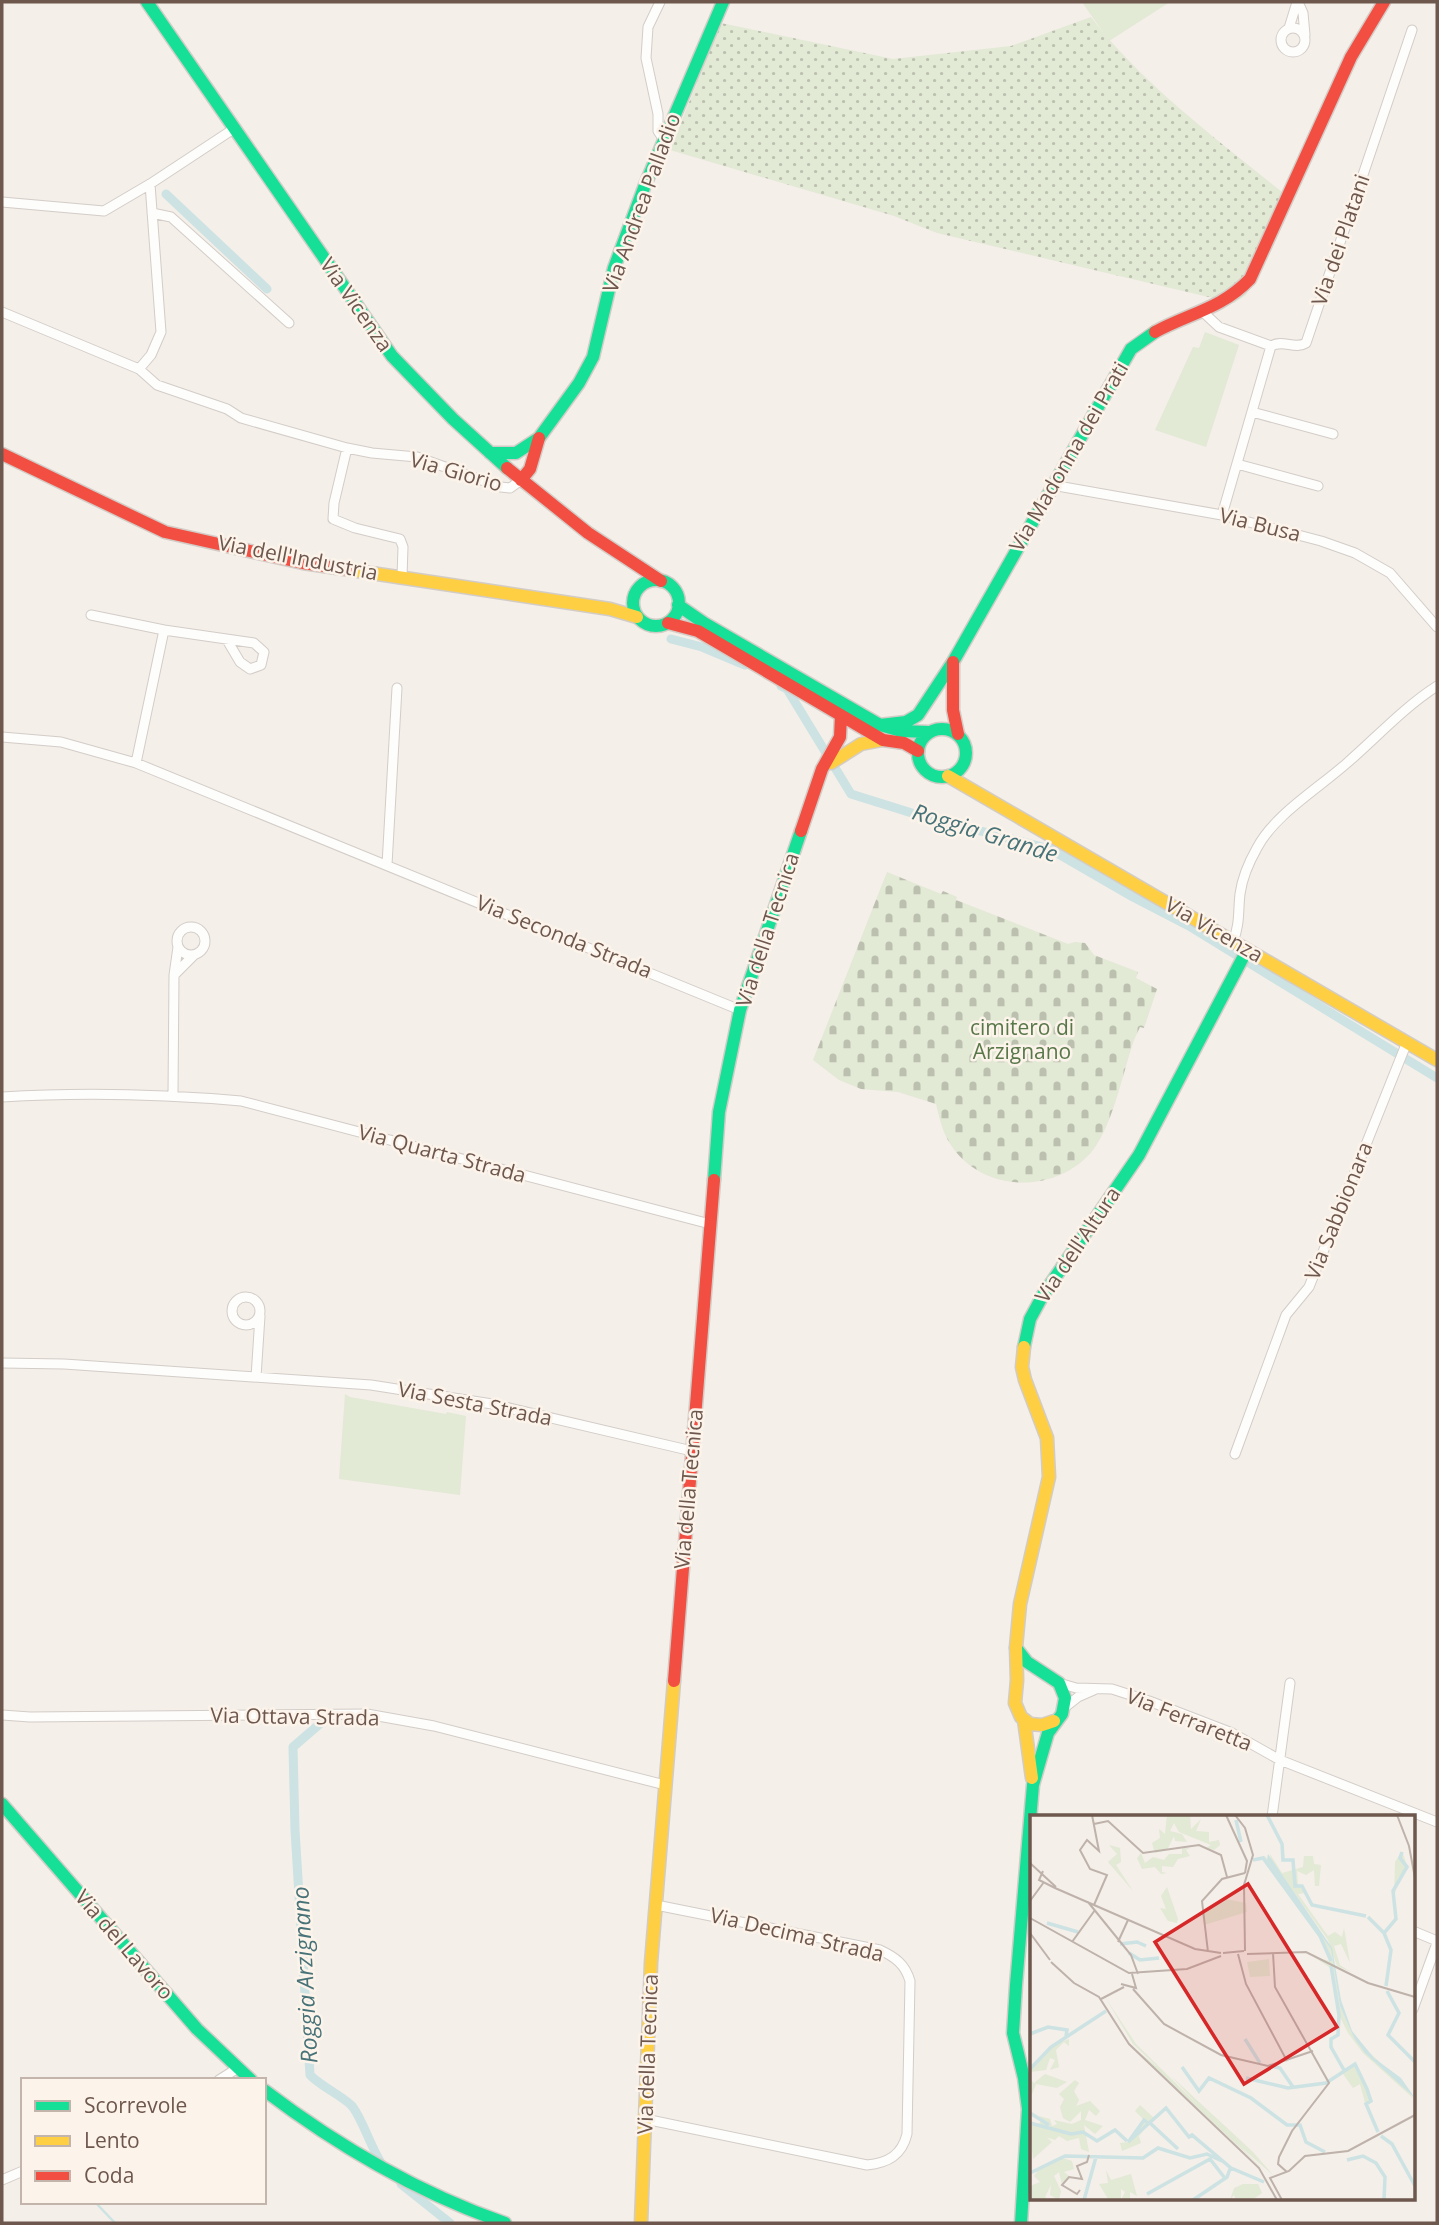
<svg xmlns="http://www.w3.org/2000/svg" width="1439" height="2225" font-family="'Open Sans',sans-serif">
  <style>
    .grass { fill: url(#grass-dots) }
    .cemetery { fill: url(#cemetery-stones) }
    .green { fill: #e2e9d5 }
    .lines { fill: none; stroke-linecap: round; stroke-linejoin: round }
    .stream { stroke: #cce2e3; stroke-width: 2.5 }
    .canal { stroke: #cce2e3; stroke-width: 9 }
    .street-casing { stroke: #d3ccc7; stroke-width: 11 }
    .fast-casing { stroke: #d3ccc6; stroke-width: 15 }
    .slow-casing { stroke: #d3ccc6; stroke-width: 15 }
    .jam-casing { stroke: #d3ccc6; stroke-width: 15 }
    .street { stroke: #fdfdfc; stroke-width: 9 }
    .fast { stroke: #16e098; stroke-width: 12 }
    .slow { stroke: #ffcf43; stroke-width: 12 }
    .jam { stroke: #f24e42; stroke-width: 12 }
    .labels { text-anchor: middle; stroke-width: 5; stroke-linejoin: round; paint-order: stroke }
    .street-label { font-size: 21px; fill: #6e574d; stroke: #fcf4ea }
    .park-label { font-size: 21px; fill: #59784a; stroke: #fcf4ea }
    .water-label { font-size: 23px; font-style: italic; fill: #477278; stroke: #fcf4ea }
    .inset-river { fill: none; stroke: #cce2e3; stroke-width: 3.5 }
    .inset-road { fill: none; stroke: #beb2ab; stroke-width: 2 }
    .view { fill: #d62828; fill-opacity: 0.15; stroke: #d62828; stroke-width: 3.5 }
    .inset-edge { fill: none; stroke: #6e574d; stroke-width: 3.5 }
  </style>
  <defs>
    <pattern id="grass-dots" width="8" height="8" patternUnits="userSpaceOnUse" patternTransform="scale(1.75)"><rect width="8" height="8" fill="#e2e9d5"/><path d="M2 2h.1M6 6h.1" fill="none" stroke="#bbc0af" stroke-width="1.8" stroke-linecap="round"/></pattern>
    <pattern id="cemetery-stones" width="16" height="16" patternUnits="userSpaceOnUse" patternTransform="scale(1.75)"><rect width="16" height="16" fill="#e2e9d5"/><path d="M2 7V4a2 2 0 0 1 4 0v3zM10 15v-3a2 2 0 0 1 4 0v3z" fill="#bbc0af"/></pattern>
  </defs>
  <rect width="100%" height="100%" fill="#f4efe9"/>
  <path class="grass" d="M 1091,17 C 1142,85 1227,147 1293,201 L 1246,295 L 1234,303 L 937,233 L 894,216 L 670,150 L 721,23 L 893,59 L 1011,46 Z"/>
  <path class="cemetery" d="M 887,872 L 941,894 L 943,891 L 957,897 L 956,900 L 1068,944 L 1075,942 L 1085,943 L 1094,955 L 1138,972 L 1136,978 L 1157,989 L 1144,1028 L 1140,1027 L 1134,1040 C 1123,1072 1113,1124 1093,1150 C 1059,1192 991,1194 956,1152 C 944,1138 940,1121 936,1104 L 898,1092 L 861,1089 L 839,1080 L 813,1060 Z"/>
  <path class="green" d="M 1082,2 L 1170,2 L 1109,41 Z
    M 1205,332 L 1239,345 L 1206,447 L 1155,430 L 1193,347 L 1199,348 Z
    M 345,1394 L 350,1397 L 446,1414 L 447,1412 L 466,1416 L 460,1495 L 339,1479 Z"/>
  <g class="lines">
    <path class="stream" d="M 95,2202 L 115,2223"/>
    <path class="canal" d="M 166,194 L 267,289
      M 671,639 L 702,647 L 745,665
      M 781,686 L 787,689 L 851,794 L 915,814 L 1050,849 L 1133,897 L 1189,926 L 1437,1078
      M 322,1722 L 293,1747 L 295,1830 L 310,2075 C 322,2087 339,2094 351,2105 C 362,2116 372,2153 386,2170
      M 401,2184 L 450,2223"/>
    <defs>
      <path id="street" d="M 660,2 L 648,27 L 646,58 L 658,114 L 658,131 L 664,140
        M 1298,2 L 1303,13 L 1305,35
        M1281 40a12 12 0 1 1 24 0a12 12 0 1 1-24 0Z
        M 1289,28 L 1297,2
        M 2,202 L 104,211 L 150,184 L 235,128
        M 152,213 L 171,217 L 289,323
        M 2,312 L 139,369 L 157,385 L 227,409 L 241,418 L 347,448 L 372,453 L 417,457 L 501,487 L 510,488 L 521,480
        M 1204,313 L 1219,327 L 1271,346 C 1283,339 1295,350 1306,343 L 1412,30
        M 139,369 L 151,355 L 161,332 L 150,184
        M 1252,412 L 1333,434
        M 347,448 L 334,503 L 333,519 L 355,528 L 400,539 L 403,547 L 402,577
        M 1237,464 L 1318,486
        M 1052,485 L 1222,515 L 1321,541 L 1355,553 L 1390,573 L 1437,627
        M 1222,515 L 1271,346
        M 91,615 L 164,630
        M 2,737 L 61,742 L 136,763 L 740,1010
        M 136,763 L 164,630 L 254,643 L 264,652 L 261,665 L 250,669 L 240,662 L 227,640
        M 387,865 L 397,688
        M177 941a14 14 0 1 1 28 0a14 14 0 1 1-28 0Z
        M 1233,941 C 1240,925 1238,911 1240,894 C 1242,879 1249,862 1257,848 C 1274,815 1319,788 1347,763 C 1377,737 1403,708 1437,686
        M 174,975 L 194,955
        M 173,1095 L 174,975 L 178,947
        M 2,1097 C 82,1092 161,1094 241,1101 L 710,1224
        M232 1311a14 14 0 1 1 28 0a14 14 0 1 1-28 0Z
        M 2,1363 L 64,1364 L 371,1385 L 492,1404 L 692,1451
        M 256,1377 L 260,1316
        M 1235,1454 L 1286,1315 L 1309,1287 L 1407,1042
        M 1059,1683 L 1076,1688 L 1112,1689 L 1149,1701 L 1232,1733 L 1280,1760 L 1437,1822
        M 1064,1708 L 1078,1697 L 1094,1690
        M 2,1715 L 30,1717 L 367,1714 L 434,1726 L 665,1785
        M 1272,1817 L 1290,1683
        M 1413,1931 L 1437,1941
        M 1413,2009 L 1437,1943
        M 219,2080 L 238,2068
        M 645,2119 L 867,2165 C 888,2163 902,2155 907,2134 L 910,1981 C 905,1964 895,1957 880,1950 L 656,1905
        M 2,2180 L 23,2171"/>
      <path id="fast" d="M 147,2 L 392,356 L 453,419 L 507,468
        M 490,453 L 516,453 L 539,438 L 579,383 L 593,357 L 614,268 L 645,185 L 723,2
        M633 603a23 23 0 1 1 46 0a23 23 0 1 1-46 0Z
        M 678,605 L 704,623 L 880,725 L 901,731 L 929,732
        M 880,725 L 906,722 L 918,715 L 953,662 L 1131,349 L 1155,332
        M918 753a24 24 0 1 1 48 0a24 24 0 1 1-48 0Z
        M 714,1180 L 719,1112 L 740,1010 L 801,831
        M 1024,1347 L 1030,1319 L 1043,1295 L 1139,1155 L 1247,950
        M 1016,1648 L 1027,1662 L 1059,1683 L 1065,1698 L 1062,1714 L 1048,1733 L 1033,1785 L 1016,1985 L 1013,2033 L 1024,2078 L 1028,2109 L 1021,2223
        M 2,1804 L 197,2029 L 251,2080
        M 264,2090 C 339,2147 416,2192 505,2223"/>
      <path id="slow" d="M 351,570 L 610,609 L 637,617
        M 831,763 L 861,744 L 882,740
        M 948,776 L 1437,1060
        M 1024,1347 L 1022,1367 L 1025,1380 L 1047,1438 L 1049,1477 L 1020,1604 L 1016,1647 L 1017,1680 L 1015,1703 L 1021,1717 L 1030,1724 L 1042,1725 L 1054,1721
        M 1024,1720 L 1032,1778
        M 641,2223 L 651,1963 L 674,1681"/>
      <path id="jam" d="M 1155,332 C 1190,313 1221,309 1250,279 L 1351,57 L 1384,2
        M 2,454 L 165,532 L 303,563 L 351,570
        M 507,468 L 588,533 L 661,581
        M 521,480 L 530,469 L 539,438
        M 668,623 L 698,631 L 883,740 L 904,743 L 918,751
        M 953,662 L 953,710 L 958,734
        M 801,831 L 822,769 L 840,737 L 841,715
        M 674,1681 L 714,1180"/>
    </defs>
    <use href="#street" class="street-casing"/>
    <use href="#fast" class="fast-casing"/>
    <use href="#slow" class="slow-casing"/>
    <use href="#jam" class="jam-casing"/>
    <use href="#street" class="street"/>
    <use href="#fast" class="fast"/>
    <use href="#slow" class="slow"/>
    <use href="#jam" class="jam"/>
  </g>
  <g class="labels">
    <g class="street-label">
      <text transform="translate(642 203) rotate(-70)" y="7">Via Andrea Palladio</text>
      <text transform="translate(1341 240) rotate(-71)" y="7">Via dei Platani</text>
      <text transform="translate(356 305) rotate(55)" y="7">Via Vicenza</text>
      <text transform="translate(1069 457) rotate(-60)" y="7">Via Madonna dei Prati</text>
      <text transform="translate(456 472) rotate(16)" y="7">Via Giorio</text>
      <text transform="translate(1260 525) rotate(14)" y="7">Via Busa</text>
      <text transform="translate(298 558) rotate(11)" y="7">Via dell'Industria</text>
      <text transform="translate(768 930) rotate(-72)" y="7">Via della Tecnica</text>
      <text transform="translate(1214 930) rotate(30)" y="7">Via Vicenza</text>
      <text transform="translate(564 937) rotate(22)" y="7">Via Seconda Strada</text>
      <text transform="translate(442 1154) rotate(15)" y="7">Via Quarta Strada</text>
      <text transform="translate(1339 1211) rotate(-68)" y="7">Via Sabbionara</text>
      <text transform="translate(1078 1245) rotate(-56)" y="7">Via dell'Altura</text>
      <text transform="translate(475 1404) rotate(11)" y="7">Via Sesta Strada</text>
      <text transform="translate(689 1489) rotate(-85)" y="7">Via della Tecnica</text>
      <text transform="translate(295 1717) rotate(1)" y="7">Via Ottava Strada</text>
      <text transform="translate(1189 1720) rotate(22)" y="7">Via Ferraretta</text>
      <text transform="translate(797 1935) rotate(13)" y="7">Via Decima Strada</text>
      <text transform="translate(124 1945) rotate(49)" y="7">Via del Lavoro</text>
      <text transform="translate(648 2054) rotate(-88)" y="7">Via della Tecnica</text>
    </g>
    <g class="park-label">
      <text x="1022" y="1035">cimitero di<tspan x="1022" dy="24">Arzignano</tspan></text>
    </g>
    <g class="water-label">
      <text transform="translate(985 833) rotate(17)" y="8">Roggia Grande</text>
      <text transform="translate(305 1975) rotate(-93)" y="8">Roggia Arzignano</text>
    </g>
  </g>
  <g transform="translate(1030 1815)">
    <rect width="385" height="385" fill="#f4efe9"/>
    <path d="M 137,0 L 160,0 L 161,14 L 171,4 L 166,16 L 179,17 L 179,27 L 189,25 L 190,30 L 184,35 L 176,33 L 181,30 L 149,17 L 144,8 L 140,16 L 152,19 L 157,27 L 145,26 L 144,21 L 137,35 L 125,38 L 122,28 L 130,23 L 129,14 L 135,19 ZM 152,33 L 160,33 L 156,35 L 160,41 L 148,44 L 143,52 L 132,51 L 132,57 L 137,58 L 131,59 L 125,52 L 112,54 L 107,43 L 111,38 L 115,48 L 123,42 L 134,45 L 139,39 L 152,39 ZM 372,36 L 378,54 L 368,63 L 364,84 L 365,47 ZM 240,39 L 252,58 L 273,52 L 274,41 L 283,41 L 284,49 L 291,50 L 289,71 L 285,71 L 284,55 L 276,60 L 267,56 L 268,70 L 276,78 L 268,79 L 298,121 L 305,117 L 312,122 L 314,113 L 320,148 L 311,129 L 304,131 L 310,150 L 321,157 L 307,151 L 298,125 L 241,45 ZM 235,41 L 301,134 L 310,191 L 324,223 L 373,269 L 385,285 L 333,238 L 318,218 L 309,200 L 302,154 L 284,142 L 300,146 L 297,133 L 240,55 L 232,42 ZM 196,84 L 216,88 L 217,97 L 174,110 L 172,99 ZM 75,182 L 106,229 L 241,362 L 105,234 L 130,254 L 103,229 ZM 325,249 L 342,286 L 335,288 L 330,269 L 323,273 L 311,256 ZM 45,265 L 49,268 L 44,276 L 49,285 L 46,291 L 60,286 L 70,296 L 66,301 L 59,295 L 55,305 L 73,311 L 65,319 L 54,310 L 59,337 L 51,334 L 49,323 L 37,326 L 29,321 L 25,325 L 0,317 L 0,308 L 8,310 L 12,305 L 9,301 L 20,304 L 22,311 L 27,309 L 24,305 L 42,309 L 51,305 L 51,296 L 40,307 L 33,303 L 30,292 L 34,284 L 29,279 ZM 110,290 L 124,303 L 109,321 L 111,328 L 92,336 L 90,328 L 98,327 L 114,305 L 105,296 Z" fill="#e2e9d5"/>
    <path d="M 79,30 L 90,33 L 91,47 L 86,50 L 103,76 L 78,47 L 87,39 ZM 137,72 L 148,104 L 147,108 L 138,106 L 130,93 L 136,94 L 131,81 ZM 39,224 L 39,231 L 34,227 L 26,235 L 29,252 L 20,255 L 25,245 L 20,243 L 16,255 L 0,257 L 20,231 ZM 15,259 L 37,267 L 27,273 L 6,269 L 0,284 L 0,264 L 4,268 ZM 141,261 L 223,337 L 244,361 L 190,314 ZM 0,318 L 12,318 L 22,327 L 3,344 ZM 30,342 L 42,346 L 44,354 L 34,357 L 39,361 L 32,370 L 29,357 L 24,361 L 31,376 L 29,385 L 20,380 L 21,370 L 15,382 L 19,385 L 0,385 L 0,371 L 10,367 L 4,361 L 7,357 L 0,357 ZM 76,355 L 81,365 L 101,359 L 107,381 L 100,377 L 100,385 L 91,385 L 95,377 L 91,374 L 91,385 L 78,384 L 69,369 L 78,368 ZM 213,369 L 228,369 L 232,378 L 222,385 L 206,385 L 204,380 L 200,385 L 204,373 Z" fill="#e2e9d5"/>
    <path d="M 239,144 L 240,161 L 220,162 L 217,147 Z" fill="#e2e9d5"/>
    <path d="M 238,39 L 302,133 L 311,185 L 322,216 L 344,243 L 371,263 L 385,283 L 335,238 L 324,223 L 310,191 L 301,134 L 237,45 Z" fill="#cce2e3"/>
    <path class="inset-river" d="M 237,0 L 252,29 L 253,45 L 263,45 L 265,71 L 272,71 L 282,90 L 336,101M 206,5 L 211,27M 223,45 L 233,43 L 290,121 L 301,146M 338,102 L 354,118M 17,108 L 48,117M 90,129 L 107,127 L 116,131M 99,138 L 110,145 L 129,143M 301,151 L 309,200 L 308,220 L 301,224 L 301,232 L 314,255M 356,171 L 361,135 L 354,118 L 366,104 L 363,76 L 377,52 L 370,43 L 372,37M 357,176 L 369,198 L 358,220 L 385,247M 0,219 L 18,212 L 37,215 L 36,221M 215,224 L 230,248M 240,251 L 250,253 L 263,272M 152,252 L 169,276 L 179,263 L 221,283 L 257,310 L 270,310 L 276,327 L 295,337M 0,254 L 21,232 L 76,196M 216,263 L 258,273 L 296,268 L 325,249 L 337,274 L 341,286 L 336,289 L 348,317M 0,298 L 19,310M 0,308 L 41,319 L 53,317 L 67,326 L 85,315 L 97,326M 120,308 L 148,334M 351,321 L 362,329 L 385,371M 99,326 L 114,305 L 119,309M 98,327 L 136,293 L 159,322 L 162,320 L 201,353 L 234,367M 317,345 L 333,341 L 346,348 L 355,362 L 354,385M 0,358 L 35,341 L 113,343 L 128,333 L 160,343 L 177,339 L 192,346M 117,379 L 180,344 L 194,362M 54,385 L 66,342M 163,385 L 197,362 L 200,354"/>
    <path class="inset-road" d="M 62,0 L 69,36 L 57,25 L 50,35 L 60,54 L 77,60 L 64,90M 196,0 L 217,46 L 215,58M 205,0 L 215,13 L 223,40 L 214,70 L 215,136M 367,0 L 379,31 L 385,63M 64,9 L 78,6 L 113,38 L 169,30 L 191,40 L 197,62M 0,48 L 26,72M 13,56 L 9,65 L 25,73 L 165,134 L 191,138M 0,86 L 14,67M 58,87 L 101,140 L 108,159M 0,103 L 99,158 L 157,154 L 191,141M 0,118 L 20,145M 42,127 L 65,95M 88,127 L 98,105M 178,137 L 172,86 L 192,64 L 215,58M 193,138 L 214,136M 243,138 L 245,172 L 299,268 L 262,316 L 249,342 L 248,349 L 257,357M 208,139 L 216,169 L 257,246M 217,139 L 276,137 L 338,168 L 385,182M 21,147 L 44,168 L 69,182 L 99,229 L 229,353 L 247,385M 91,169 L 106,173 L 102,159M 103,174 L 134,209 L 191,240 L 238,251 L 283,236M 71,184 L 94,172M 50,375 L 47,379 L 32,370 L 39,362 L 52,364 L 47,351 L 57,347 L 59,340M 252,385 L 240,363 L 259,356 L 275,341 L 318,336 L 385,300"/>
    <path class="view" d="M 218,69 L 307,212 L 214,269 L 125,127 Z"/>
    <rect width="385" height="385" class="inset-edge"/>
  </g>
  <rect width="1439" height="2225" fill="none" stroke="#6e574d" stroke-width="7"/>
  <rect x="21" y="2078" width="245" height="126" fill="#fcf4ea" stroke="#c3b5ab" stroke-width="2"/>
  <rect x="35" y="2101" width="35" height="10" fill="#16e098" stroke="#c3b5ab" stroke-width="2"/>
  <text x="84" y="2113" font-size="21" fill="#6e574d">Scorrevole</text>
  <rect x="35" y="2136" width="35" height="10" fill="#ffcf43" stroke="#c3b5ab" stroke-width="2"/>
  <text x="84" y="2148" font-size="21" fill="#6e574d">Lento</text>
  <rect x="35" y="2171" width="35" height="10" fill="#f24e42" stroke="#c3b5ab" stroke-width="2"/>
  <text x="84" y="2183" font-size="21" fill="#6e574d">Coda</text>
</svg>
